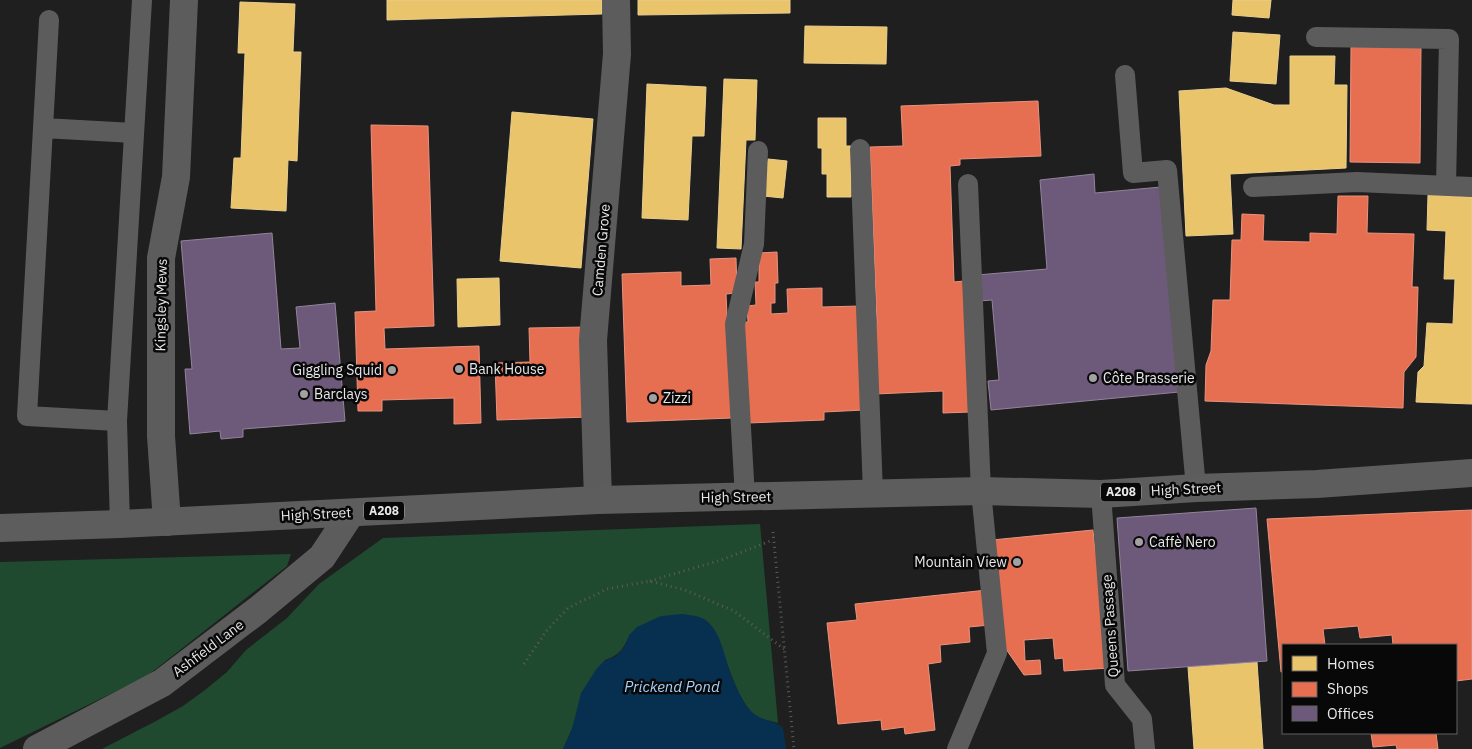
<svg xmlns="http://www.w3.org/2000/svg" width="1472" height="749" font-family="'IBM Plex Sans',sans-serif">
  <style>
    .green { fill: #204a2f }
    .water { fill: #073050 }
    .homes { fill: #e9c46a; stroke: #e9ce90 }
    .shops { fill: #e76f51; stroke: #e7937f }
    .offices { fill: #6d597a; stroke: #92849b }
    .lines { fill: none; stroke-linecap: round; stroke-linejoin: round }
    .path { stroke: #5c5b5c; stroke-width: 3; stroke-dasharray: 1 4; stroke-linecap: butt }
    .service { stroke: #5c5c5c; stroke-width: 20 }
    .minor { stroke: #5c5c5c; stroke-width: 28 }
    .tertiary { stroke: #5c5c5c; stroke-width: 28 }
    .primary { stroke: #5e5d5d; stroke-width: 28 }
    .poi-dot { fill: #a2a1a2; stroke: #090809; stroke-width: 2 }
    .labels { text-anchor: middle; stroke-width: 5; stroke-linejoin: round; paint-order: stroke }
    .shield { fill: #090809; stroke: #a5a4a6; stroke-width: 1 }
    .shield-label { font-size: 12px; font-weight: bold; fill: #e8e7e9 }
    .street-label { font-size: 14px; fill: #e8e7e9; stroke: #090809 }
    .poi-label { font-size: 14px; fill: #e8e7e9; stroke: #090809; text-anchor: start }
    .water-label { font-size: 15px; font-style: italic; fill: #a6d2fe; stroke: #090809 }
  </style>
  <rect width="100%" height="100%" fill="#1f1f1f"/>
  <path class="green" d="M 760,524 L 778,723 C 772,721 762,720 756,716 C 739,705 726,659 719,640 L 630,634 C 624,648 620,655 605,660 L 577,714 L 572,729 L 563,749 L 102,749 L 156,721 L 183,706 L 205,690 L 227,672 L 246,650 L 287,618 L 319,584 L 383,538 Z
    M 291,554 L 287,566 L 147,676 L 0,748 L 0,562 Z"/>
  <path class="water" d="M 682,614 C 689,615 697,615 704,619 C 722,630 724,659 732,677 C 736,687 743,702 750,710 C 759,721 774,719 783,728 L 786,749 L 563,749 L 572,729 L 581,693 L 597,668 L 605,660 L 615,657 L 623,649 L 630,634 L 637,627 L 661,616 Z"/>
  <path class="homes" d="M 387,0 L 602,0 L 602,14 L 387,20 Z
    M 638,0 L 790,0 L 790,13 L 638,15 Z
    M 1233,0 L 1271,0 L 1269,18 L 1232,15 Z
    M 240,2 L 295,4 L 293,52 L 301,52 L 297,161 L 288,160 L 286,211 L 231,208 L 234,158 L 241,158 L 245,53 L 238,53 Z
    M 805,26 L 887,27 L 886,64 L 804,63 Z
    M 1233,32 L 1280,35 L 1276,84 L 1230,81 Z
    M 1290,56 L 1335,56 L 1334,85 L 1347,85 L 1346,168 L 1230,174 L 1233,234 L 1186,236 L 1179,91 L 1226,88 L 1274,105 L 1290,105 Z
    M 724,79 L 757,80 L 755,140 L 746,140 L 741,249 L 717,248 Z
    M 647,84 L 706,87 L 704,136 L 692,136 L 688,220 L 642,218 Z
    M 512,112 L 593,119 L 581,268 L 500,261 Z
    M 818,118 L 846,118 L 846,146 L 851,146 L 851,197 L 827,197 L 827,174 L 822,174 L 822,148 L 818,148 Z
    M 768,159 L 787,161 L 783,198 L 763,196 Z
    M 1428,195 L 1472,197 L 1472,404 L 1416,402 L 1418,372 L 1424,366 L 1427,323 L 1453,324 L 1455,279 L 1444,279 L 1446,231 L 1427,230 Z
    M 499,278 L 500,325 L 458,327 L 457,279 Z
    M 1257,662 L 1263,749 L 1194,749 L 1188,667 Z"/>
  <path class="shops" d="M 1351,47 L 1421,48 L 1420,163 L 1350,162 Z
    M 1038,101 L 1041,156 L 960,159 L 960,165 L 950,166 L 954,282 L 964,281 L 970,412 L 943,413 L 943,391 L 875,394 L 872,324 L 877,324 L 870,147 L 903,146 L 901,106 Z
    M 371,125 L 428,126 L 434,326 L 384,328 L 385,349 L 479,346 L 481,423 L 454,424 L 454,398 L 382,400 L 382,411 L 358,411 L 355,312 L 376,311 Z
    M 1338,196 L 1368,196 L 1367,233 L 1414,234 L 1412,287 L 1418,287 L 1416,357 L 1404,372 L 1403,408 L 1205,401 L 1206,365 L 1211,351 L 1213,300 L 1230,300 L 1232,240 L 1241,240 L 1242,214 L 1264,215 L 1263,241 L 1310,242 L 1310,233 L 1337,234 Z
    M 777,252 L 778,283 L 775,283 L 775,303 L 771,303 L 771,314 L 788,313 L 787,289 L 822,288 L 822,307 L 860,306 L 864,410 L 824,412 L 824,420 L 748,423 L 744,322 L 748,322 L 747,306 L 756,305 L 755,282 L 759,282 L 759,253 Z
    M 736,258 L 737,293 L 726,294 L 732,418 L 627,422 L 622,274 L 681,272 L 681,286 L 711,285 L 710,259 Z
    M 586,327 L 589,417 L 497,420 L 495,363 L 530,362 L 529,328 Z
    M 1472,510 L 1472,679 L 1456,681 L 1456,645 L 1393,645 L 1392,635 L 1360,638 L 1358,626 L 1323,629 L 1325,645 L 1283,645 L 1283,672 L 1281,672 L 1267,519 Z
    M 1093,530 L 1095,550 L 1100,550 L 1109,668 L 1064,671 L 1063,658 L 1055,659 L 1053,638 L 1024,640 L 1025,661 L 1040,660 L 1041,674 L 1024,675 L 1001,642 L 992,540 Z
    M 987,590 L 990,625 L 969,627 L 970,642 L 940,645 L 941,662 L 928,664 L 935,730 L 905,734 L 904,727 L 882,730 L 881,720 L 838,724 L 827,623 L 857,620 L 855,604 Z
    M 1371,733 L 1436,733 L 1438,749 L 1397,749 L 1396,745 L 1373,747 Z"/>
  <path class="offices" d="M 1094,174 L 1095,193 L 1161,187 L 1179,392 L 991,410 L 988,381 L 999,380 L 992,300 L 979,301 L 977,275 L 1047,269 L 1040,180 Z
    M 272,233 L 281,349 L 300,348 L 296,307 L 335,303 L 345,421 L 243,429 L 243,437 L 221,439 L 220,431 L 190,434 L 185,369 L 192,369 L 181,241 Z
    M 1256,508 L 1267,661 L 1128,671 L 1117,518 Z"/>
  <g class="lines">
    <path class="path" d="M 773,532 L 794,749
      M 650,581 L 721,560 L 773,540
      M 524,664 L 547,630 L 568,608 L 607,589 L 650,581 L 685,590 L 734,611 L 784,649"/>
    <path class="service" d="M 1316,37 L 1449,39 L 1446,186
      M 1125,75 L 1133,173 L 1167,170 L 1196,488
      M 43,128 L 49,20
      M 860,149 L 873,493
      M 1253,187 L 1357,182 L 1472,187
      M 117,421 L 27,416 L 43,128 L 134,133
      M 1101,494 L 1115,685 L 1142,719 L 1145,749
      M 745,497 L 735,324 L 754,244 L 758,151
      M 120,524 L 117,421 L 142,0
      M 957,749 L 997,653 L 981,491 L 968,184"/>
    <path class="minor" d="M 598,500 L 593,340 L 617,54 L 616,0
      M 167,522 L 161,436 L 161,258 L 176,177 L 184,0"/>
    <path class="tertiary" d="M 37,749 L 162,683 L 258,610 L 322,557 L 351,513"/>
    <path class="primary" d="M 0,528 L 120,524 L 598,500 L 981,491 L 1101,494 L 1196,488 L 1317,484 L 1472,473"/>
  </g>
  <g class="poi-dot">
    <circle cx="459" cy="369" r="5"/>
    <circle cx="392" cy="370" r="5"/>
    <circle cx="1093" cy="378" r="5"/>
    <circle cx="304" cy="394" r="5"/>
    <circle cx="653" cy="398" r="5"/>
    <circle cx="1139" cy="542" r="5"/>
    <circle cx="1017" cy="562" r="5"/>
  </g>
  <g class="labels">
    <g class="shield">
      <rect x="1101" y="482.5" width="40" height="19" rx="4"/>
      <rect x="364" y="501.5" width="40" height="19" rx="4"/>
    </g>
    <g class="shield-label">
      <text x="1121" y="496">A208</text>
      <text x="384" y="515">A208</text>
    </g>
    <g class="street-label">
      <text transform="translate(601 250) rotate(-85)" y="5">Camden Grove</text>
      <text transform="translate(161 305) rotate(-89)" y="5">Kingsley Mews</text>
      <text transform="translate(1186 489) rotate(-3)" y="5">High Street</text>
      <text transform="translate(736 497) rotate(-1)" y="5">High Street</text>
      <text transform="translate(316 514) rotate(-3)" y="5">High Street</text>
      <text transform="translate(1110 626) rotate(-94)" y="5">Queens Passage</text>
      <text transform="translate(208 648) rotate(-37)" y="5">Ashfield Lane</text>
    </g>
    <g class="poi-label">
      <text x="469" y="374">Bank House</text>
      <text x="382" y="375" text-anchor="end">Giggling Squid</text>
      <text x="1103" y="383">Côte Brasserie</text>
      <text x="314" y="399">Barclays</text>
      <text x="663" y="403">Zizzi</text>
      <text x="1149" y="547">Caffè Nero</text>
      <text x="1007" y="567" text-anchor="end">Mountain View</text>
    </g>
    <g class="water-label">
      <text x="672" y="692">Prickend Pond</text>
    </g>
  </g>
  <rect x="1282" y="644" width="175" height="90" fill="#090809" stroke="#626163"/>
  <rect x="1292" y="656" width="25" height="15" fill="#e9c46a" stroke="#626163"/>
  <text x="1327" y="669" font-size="15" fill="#e8e7e9">Homes</text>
  <rect x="1292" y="682" width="25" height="15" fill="#e76f51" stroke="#626163"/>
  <text x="1327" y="694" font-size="15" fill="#e8e7e9">Shops</text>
  <rect x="1292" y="706" width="25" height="15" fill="#6d597a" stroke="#626163"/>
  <text x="1327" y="719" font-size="15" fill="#e8e7e9">Offices</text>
</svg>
